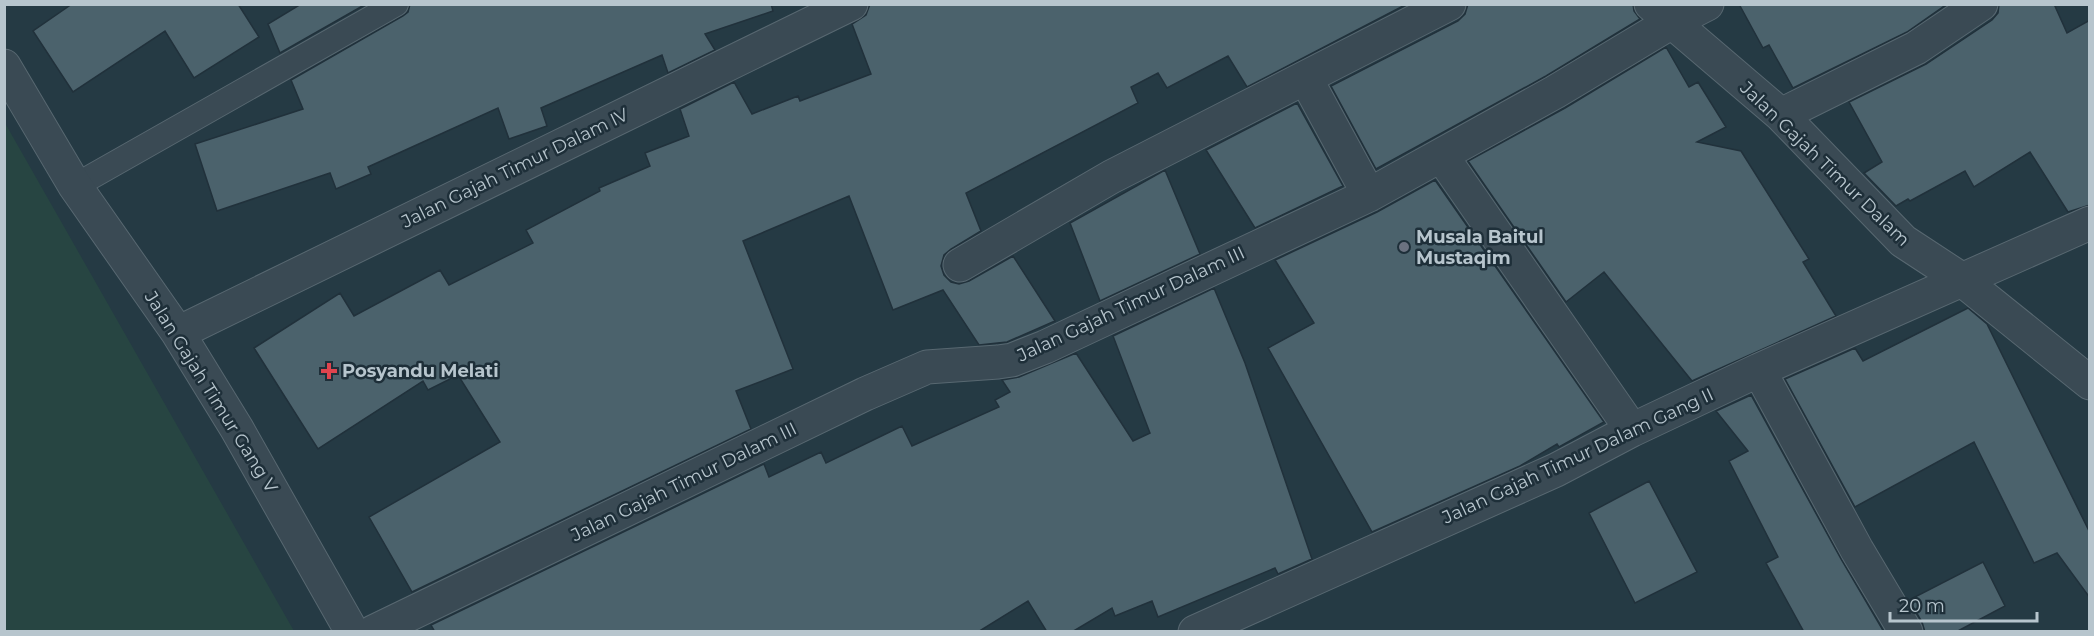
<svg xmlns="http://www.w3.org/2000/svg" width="2094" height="636" font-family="Montserrat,sans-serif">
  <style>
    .green { fill: #274542 }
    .building { fill: #4b626c; stroke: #21313b; stroke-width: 1.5 }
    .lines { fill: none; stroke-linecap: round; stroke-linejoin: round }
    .lane-casing { stroke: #586871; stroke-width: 26 }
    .street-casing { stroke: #586871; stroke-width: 35 }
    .lane { stroke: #3a4a54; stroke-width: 24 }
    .street { stroke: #3a4a54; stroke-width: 33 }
    .worship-dot { fill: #6b7280; stroke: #1e2f39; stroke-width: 2 }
    .health-dot { fill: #e0444e; stroke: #1e2f39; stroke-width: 2 }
    .labels { text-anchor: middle; stroke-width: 5; stroke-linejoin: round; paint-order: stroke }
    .street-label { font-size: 18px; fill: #b7c5cd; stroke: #1e2f39 }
    .poi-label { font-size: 18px; font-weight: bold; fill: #b7c5cd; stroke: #1e2f39; text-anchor: start }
  </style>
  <rect width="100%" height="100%" fill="#253a44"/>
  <path class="green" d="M 5,123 L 294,631 L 5,631 Z"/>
  <path class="building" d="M 72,4 L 238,4 L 259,37 L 194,78 L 165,31 L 73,92 L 33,31 Z
    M 301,4 L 366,4 L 280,53 L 268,24 Z
    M 410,4 L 771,4 L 773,11 L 705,34 L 715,50 L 668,73 L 662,55 L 541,108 L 547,126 L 509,139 L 498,108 L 368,167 L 371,174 L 336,189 L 330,173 L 217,211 L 195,144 L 303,109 L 291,80 L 403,16 L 408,12 Z
    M 870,4 L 1407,4 L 1247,87 L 1228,56 L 1167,88 L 1158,73 L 1131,87 L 1138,103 L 966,193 L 981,231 L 951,249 L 944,255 L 941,266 L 944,275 L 951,282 L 959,284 L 969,281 L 1013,256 L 1055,321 L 1007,342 L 979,345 L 943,290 L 893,310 L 849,196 L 743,241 L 793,369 L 736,391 L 751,429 L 412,592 L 369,517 L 500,442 L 458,375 L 428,390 L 423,381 L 318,449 L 254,348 L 340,293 L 354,316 L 440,270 L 449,285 L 533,243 L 526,230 L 600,191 L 599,188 L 650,166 L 645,153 L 689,136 L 680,109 L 734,82 L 752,114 L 798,96 L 800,101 L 871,74 L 852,24 L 866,15 Z
    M 1468,4 L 1633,4 L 1634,11 L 1640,19 L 1546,76 L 1376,169 L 1331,86 L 1458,21 L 1465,14 Z
    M 1739,4 L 1947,4 L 1907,32 L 1793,88 L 1769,45 L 1763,48 Z
    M 1999,4 L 2054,4 L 2067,33 L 2090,20 L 2090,205 L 2068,212 L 2030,152 L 1974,187 L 1965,171 L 1910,201 L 1908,199 L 1896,206 L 1864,173 L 1882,162 L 1849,102 L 1926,64 L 1992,20 L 1998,13 Z
    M 1666,47 L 1689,87 L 1698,82 L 1726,127 L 1697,142 L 1741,151 L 1809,259 L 1803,262 L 1836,316 L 1692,381 L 1604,272 L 1566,302 L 1468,161 L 1565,108 Z
    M 1297,103 L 1343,186 L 1255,228 L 1206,150 Z
    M 1165,170 L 1200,254 L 1100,301 L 1070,223 Z
    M 1435,180 L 1604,422 L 1559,447 L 1557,444 L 1520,466 L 1372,532 L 1268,348 L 1314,323 L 1275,260 L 1377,212 Z
    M 1214,288 L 1245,363 L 1312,559 L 1278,574 L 1275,568 L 1158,617 L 1152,601 L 1115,616 L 1112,608 L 1072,632 L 1047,632 L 1028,601 L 978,632 L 435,632 L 431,625 L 764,464 L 769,477 L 821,452 L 826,463 L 902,426 L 912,446 L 999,407 L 995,400 L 1010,392 L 1002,380 L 1019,377 L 1076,353 L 1133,441 L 1150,433 L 1113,336 Z
    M 1968,308 L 1987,324 L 2090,533 L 2090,598 L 2057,553 L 2034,563 L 1974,442 L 1855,507 L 1785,379 L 1855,348 L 1863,361 Z
    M 1751,395 L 1841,559 L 1884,632 L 1804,632 L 1766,563 L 1778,557 L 1729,461 L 1748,451 L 1716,411 Z
    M 1649,481 L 1697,572 L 1635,603 L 1589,513 Z
    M 1983,562 L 2005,606 L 1956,632 L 1925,632 L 1922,622 L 1909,600 Z"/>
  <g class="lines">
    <defs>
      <path id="lane" d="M 75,186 L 396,4"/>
      <path id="street" d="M 1651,4 L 1781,115 L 1903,241 L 1961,279 L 2090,383
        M 4,66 L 75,186 L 178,333 L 237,429 L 352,632
        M 1306,79 L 1369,195
        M 1781,115 L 1916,48 L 1981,4
        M 1441,155 L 1632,430
        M 960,265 L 1111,177 L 1449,4
        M 178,333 L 851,4
        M 1759,370 L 1857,550 L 1906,632
        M 373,632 L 865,394 L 927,367 L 998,362 L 1012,360 L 1045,347 L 1369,195 L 1555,92 L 1670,23 L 1707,4
        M 1195,632 L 1556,470 L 1632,430 L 1759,370 L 2090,223"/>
    </defs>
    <use href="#lane" class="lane-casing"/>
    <use href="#street" class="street-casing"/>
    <use href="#lane" class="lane"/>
    <use href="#street" class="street"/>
  </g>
  <circle class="worship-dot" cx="1404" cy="247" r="6"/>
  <path class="health-dot" d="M326 362h6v6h6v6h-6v6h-6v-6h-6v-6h6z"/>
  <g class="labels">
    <g class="street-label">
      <text transform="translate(1825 164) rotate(44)" y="6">Jalan Gajah Timur Dalam</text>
      <text transform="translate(515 168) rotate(-26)" y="6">Jalan Gajah Timur Dalam IV</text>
      <text transform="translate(1131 304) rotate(-25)" y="6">Jalan Gajah Timur Dalam III</text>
      <text transform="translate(211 392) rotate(58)" y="6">Jalan Gajah Timur Gang V</text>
      <text transform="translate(1578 456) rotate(-25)" y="6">Jalan Gajah Timur Dalam Gang II</text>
      <text transform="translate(684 482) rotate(-26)" y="6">Jalan Gajah Timur Dalam III</text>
    </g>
    <g class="poi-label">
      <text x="1416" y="243">Musala Baitul<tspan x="1416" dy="21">Mustaqim</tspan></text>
      <text x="342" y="377">Posyandu Melati</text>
    </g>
  </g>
  <rect width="2094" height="636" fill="none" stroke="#b7c5cd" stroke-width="12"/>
  <path d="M1890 612v9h147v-9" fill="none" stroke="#b7c5cd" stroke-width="3"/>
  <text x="1899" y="612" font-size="18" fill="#b7c5cd" stroke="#1e2f39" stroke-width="4.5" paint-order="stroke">20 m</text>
</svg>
